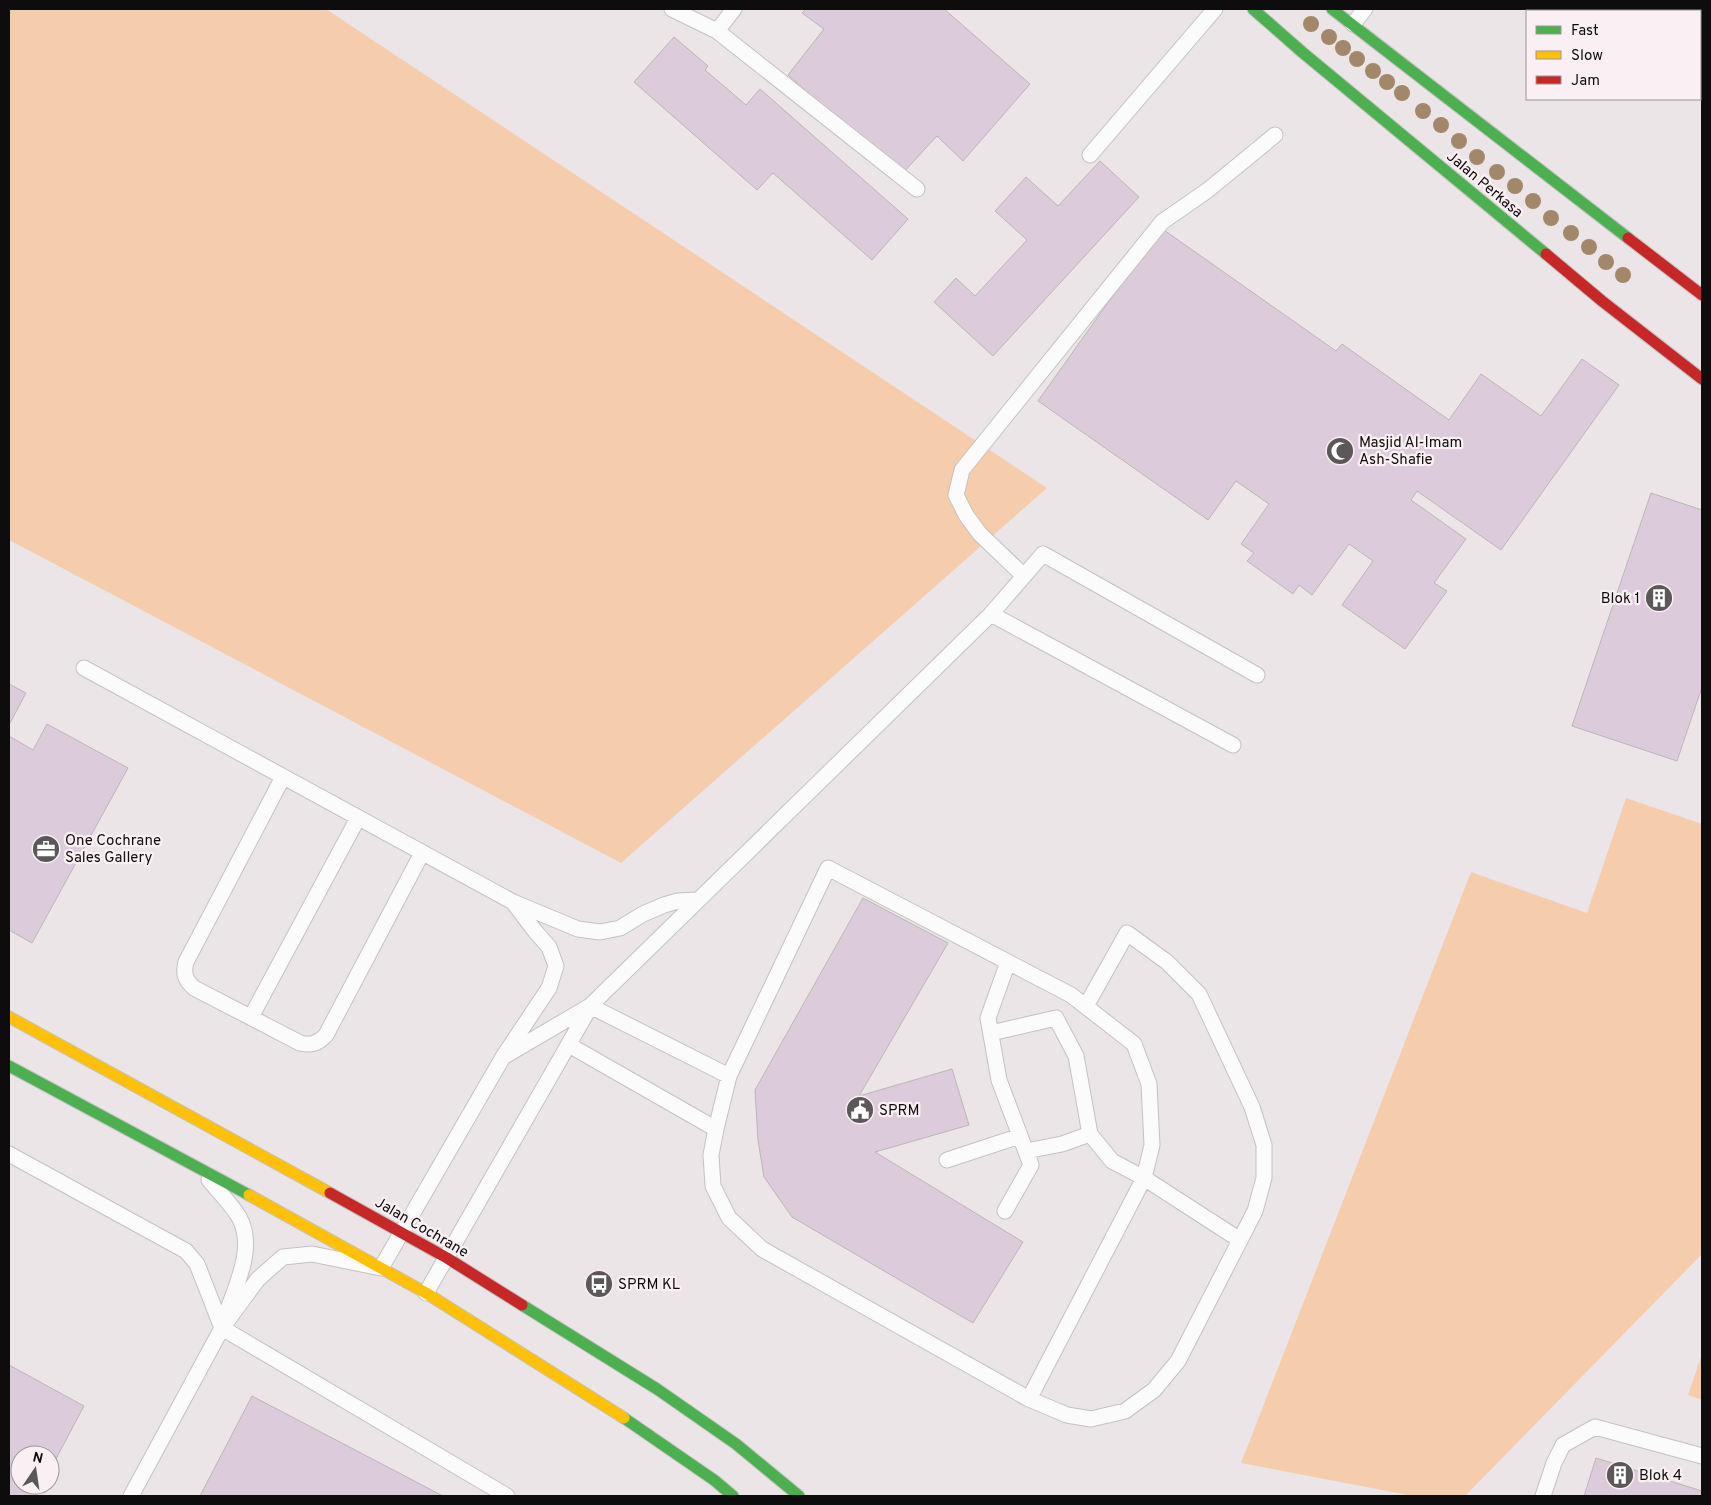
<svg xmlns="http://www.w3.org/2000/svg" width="1711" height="1505" font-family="Overpass,sans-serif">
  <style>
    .green { fill: #f5cdac }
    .building { fill: #dcccdb; stroke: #bab6b8 }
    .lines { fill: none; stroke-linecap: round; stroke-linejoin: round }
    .lane-casing { stroke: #c5c1c2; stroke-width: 17 }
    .fast-casing { stroke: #c5c1c2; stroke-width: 13 }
    .slow-casing { stroke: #c5c1c2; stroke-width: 13 }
    .jam-casing { stroke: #c5c1c2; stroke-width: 13 }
    .lane { stroke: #fcfbfb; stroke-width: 15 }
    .fast { stroke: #4caf50; stroke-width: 11 }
    .slow { stroke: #ffc107; stroke-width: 11 }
    .jam { stroke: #c62828; stroke-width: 11 }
    .tree { fill: #a3876a }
    .labels { text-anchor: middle; stroke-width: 4.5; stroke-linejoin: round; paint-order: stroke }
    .street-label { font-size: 15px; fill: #0f0c0d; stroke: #faf0f3 }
    .poi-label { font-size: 15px; fill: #0f0c0d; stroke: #faf0f3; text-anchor: start }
  </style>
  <rect width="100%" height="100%" fill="#ebe5e7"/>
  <path class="green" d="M 9,9 L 326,9 L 1047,488 L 621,863 L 9,540 Z
    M 1626,798 L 1702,824 L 1702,1254 L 1465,1496 L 1413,1496 L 1241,1463 L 1471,872 L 1587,913 Z
    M 1702,1354 L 1702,1400 L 1688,1395 Z"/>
  <path class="building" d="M 806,9 L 944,9 L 1030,84 L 963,161 L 937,136 L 901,175 L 788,75 L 824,29 L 802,13 Z
    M 1648,9 L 1702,9 L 1702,44 L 1700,43 L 1700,11 L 1652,11 Z
    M 674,37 L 708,66 L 705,70 L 746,105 L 760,89 L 908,219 L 872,260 L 773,173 L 757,190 L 634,82 Z
    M 1100,161 L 1139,197 L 993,356 L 934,302 L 956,278 L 975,296 L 1027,240 L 995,211 L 1026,177 L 1058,206 Z
    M 1161,228 L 1336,351 L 1342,344 L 1449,420 L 1481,374 L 1541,416 L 1582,359 L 1619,385 L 1501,550 L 1417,491 L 1411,500 L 1466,539 L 1434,583 L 1447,591 L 1405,649 L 1342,605 L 1373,561 L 1349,544 L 1312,595 L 1299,585 L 1293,594 L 1247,561 L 1254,553 L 1241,544 L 1269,504 L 1236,481 L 1208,520 L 1038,401 Z
    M 1651,493 L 1702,510 L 1702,687 L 1677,761 L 1572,726 Z
    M 9,684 L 26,693 L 9,725 Z
    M 47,724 L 128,768 L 32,943 L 9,930 L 9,736 L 33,750 Z
    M 863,898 L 948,943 L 859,1096 L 952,1069 L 969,1125 L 875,1152 L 1023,1242 L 973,1323 L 792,1217 L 764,1177 L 758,1140 L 755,1090 Z
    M 9,1365 L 84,1406 L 50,1470 L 50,1455 L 20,1455 L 20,1485 L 42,1485 L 36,1496 L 9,1496 Z
    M 252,1396 L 443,1496 L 200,1496 Z
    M 1596,1458 L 1702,1491 L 1702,1496 L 1584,1496 Z"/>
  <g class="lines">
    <defs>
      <path id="lane" d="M 672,9 L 717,31
        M 734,9 L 717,31 L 917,189
        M 1597,9 L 1601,11
        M 1353,24 L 1365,9
        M 1700,81 L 1702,83
        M 1090,155 L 1215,9
        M 1024,576 L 980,534 L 966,515 L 956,495 L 962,470 L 1162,222 L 1208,190 L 1275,135
        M 991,614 L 1043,554 L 1257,675
        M 84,668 L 513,902 L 578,929 L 600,932 L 620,928 L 643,914 L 664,905 L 678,901 L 697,900
        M 283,777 L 186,962 C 183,973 185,980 194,988 L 300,1043 C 312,1046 318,1043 326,1035 L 422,853
        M 828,868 L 1071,995 L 1134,1044 L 1149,1084 L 1152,1145 L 1144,1178 L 1029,1399 L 762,1249 L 729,1218 L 713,1186 L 711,1155 L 716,1129 L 729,1076 Z
        M 590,1006 L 729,1076
        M 251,1017 L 358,818
        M 991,1033 L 1056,1018 L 1076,1056 L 1090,1134 L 1062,1144 L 1026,1151
        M 569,1045 L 716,1129
        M 503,1057 L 590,1006 L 991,614 L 1233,745
        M 1090,1134 L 1112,1161 L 1144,1178 L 1240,1240
        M 9,1154 L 186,1251 L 197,1264 L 222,1328 L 507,1496
        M 947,1160 L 1020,1136
        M 209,1180 C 219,1192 231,1204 239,1217 C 256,1247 236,1285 226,1315
        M 1005,1211 L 1031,1165 L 999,1080 L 988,1018 L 1008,962
        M 426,1293 L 590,1007
        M 1029,1399 L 1067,1415 L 1091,1419 L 1125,1411 L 1154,1390 L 1178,1361 L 1255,1211 L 1264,1178 L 1264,1145 L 1252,1107 L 1199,994 L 1167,962 L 1127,933 L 1086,1006
        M 131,1496 L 222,1328 L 258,1279 L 283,1257 L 312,1254 L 381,1268 L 503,1057 L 549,988 L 556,966 L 549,947 L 535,931 L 513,902
        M 1543,1496 L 1554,1463 L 1563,1445 L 1595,1427 L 1702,1456"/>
      <path id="fast" d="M 1253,9 L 1302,52 L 1546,254
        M 1332,9 L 1628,238
        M 9,1066 L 249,1195
        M 522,1305 L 657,1389 L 736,1444 L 799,1496
        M 624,1418 L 714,1480 L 733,1496"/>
      <path id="slow" d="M 9,1017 L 330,1193
        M 249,1195 L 426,1293 L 624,1418"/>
      <path id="jam" d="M 1628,238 L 1702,295
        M 1546,254 L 1602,301 L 1702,379
        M 330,1193 L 447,1258 L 522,1305"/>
    </defs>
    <use href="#lane" class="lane-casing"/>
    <use href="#fast" class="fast-casing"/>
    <use href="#slow" class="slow-casing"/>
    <use href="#jam" class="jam-casing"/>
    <use href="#lane" class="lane"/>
    <use href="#fast" class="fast"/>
    <use href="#slow" class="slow"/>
    <use href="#jam" class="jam"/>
  </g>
  <g class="tree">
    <circle cx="1311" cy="24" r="8"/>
    <circle cx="1329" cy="37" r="8"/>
    <circle cx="1343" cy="48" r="8"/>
    <circle cx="1357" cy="59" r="8"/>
    <circle cx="1373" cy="71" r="8"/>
    <circle cx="1387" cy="82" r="8"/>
    <circle cx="1402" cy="93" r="8"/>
    <circle cx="1423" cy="111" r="8"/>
    <circle cx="1441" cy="125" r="8"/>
    <circle cx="1459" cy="141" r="8"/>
    <circle cx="1477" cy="157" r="8"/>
    <circle cx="1497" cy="172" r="8"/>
    <circle cx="1515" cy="186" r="8"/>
    <circle cx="1533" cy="201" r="8"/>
    <circle cx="1551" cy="218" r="8"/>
    <circle cx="1571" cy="233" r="8"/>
    <circle cx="1589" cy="247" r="8"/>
    <circle cx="1606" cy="262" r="8"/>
    <circle cx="1623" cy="275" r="8"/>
  </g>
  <defs>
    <symbol id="mosque-disc" viewBox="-11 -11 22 22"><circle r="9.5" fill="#5c5859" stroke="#faf0f3"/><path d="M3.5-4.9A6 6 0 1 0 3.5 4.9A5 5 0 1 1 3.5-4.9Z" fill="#fff"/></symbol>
    <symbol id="building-disc" viewBox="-11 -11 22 22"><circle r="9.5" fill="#5c5859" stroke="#faf0f3"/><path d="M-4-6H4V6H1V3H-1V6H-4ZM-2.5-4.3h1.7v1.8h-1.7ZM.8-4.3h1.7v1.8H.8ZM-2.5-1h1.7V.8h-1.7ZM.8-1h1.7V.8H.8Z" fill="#fff"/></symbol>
    <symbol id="office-disc" viewBox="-11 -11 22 22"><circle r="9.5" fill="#5c5859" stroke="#faf0f3"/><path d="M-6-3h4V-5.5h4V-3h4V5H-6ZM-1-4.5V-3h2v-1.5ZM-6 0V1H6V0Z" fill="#fff"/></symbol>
    <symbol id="civic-disc" viewBox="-11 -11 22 22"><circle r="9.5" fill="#5c5859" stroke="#faf0f3"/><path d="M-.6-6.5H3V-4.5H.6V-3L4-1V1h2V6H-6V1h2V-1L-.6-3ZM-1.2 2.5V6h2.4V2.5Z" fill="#fff"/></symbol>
    <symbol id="bus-disc" viewBox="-11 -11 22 22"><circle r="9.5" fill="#5c5859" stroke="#faf0f3"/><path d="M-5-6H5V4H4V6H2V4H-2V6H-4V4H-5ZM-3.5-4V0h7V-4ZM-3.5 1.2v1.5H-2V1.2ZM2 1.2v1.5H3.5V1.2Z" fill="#fff"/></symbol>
  </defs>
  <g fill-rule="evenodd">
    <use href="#mosque-disc" x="1324" y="435" width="32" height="32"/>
    <use href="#building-disc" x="1643" y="582" width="32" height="32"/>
    <use href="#office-disc" x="30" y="833" width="32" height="32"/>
    <use href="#civic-disc" x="844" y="1094" width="32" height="32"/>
    <use href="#bus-disc" x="583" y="1268" width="32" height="32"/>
    <use href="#building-disc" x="1604" y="1459" width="32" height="32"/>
  </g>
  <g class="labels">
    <g class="street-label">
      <text transform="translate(1485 184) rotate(40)" y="5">Jalan Perkasa</text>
      <text transform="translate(422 1227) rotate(30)" y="5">Jalan Cochrane</text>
    </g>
    <g class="poi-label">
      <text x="1359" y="447">Masjid Al-Imam<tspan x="1359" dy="17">Ash-Shafie</tspan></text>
      <text x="1640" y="603" text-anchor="end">Blok 1</text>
      <text x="65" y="845">One Cochrane<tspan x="65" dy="17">Sales Gallery</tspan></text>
      <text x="879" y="1115">SPRM</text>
      <text x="618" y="1289">SPRM KL</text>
      <text x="1639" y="1480">Blok 4</text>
    </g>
  </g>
  <rect width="1711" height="1505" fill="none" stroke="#0f0c0d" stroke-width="20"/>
  <rect x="1526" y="10" width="175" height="90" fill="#faf0f3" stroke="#9c9597"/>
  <rect x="1536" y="26" width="25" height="8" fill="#4caf50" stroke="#9c9597"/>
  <text x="1571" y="35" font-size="15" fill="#0f0c0d">Fast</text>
  <rect x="1536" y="51" width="25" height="8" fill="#ffc107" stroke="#9c9597"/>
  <text x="1571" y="60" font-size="15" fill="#0f0c0d">Slow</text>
  <rect x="1536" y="76" width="25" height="8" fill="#c62828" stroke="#9c9597"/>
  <text x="1571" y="85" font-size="15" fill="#0f0c0d">Jam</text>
  <g transform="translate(35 1470) rotate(13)"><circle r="24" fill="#faf0f3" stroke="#9c9597"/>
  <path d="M0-4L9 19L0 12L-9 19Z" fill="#5c5859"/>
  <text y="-8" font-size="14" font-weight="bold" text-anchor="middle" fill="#0f0c0d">N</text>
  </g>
</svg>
